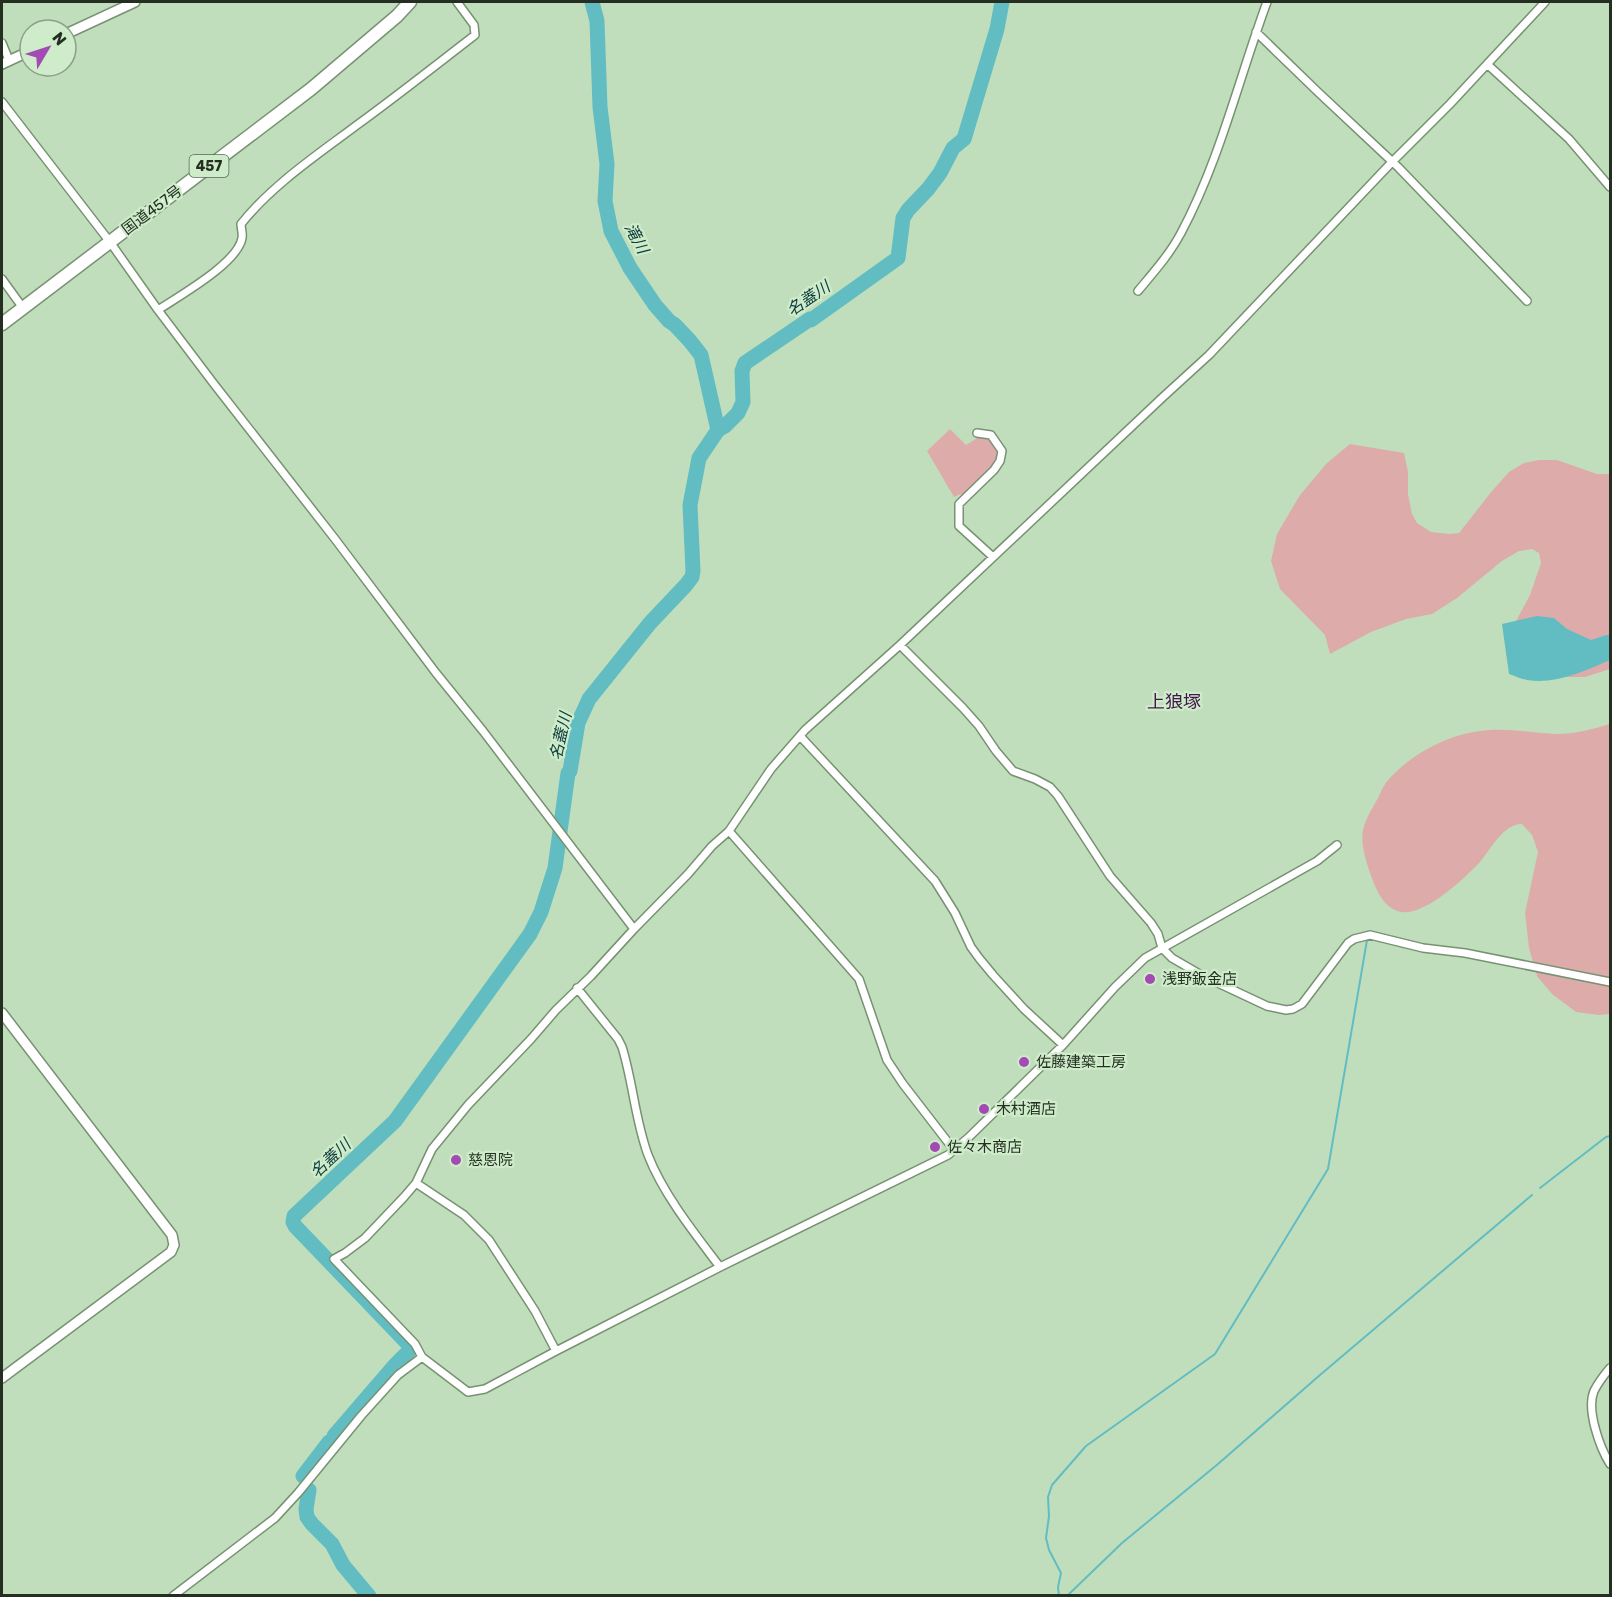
<svg xmlns="http://www.w3.org/2000/svg" width="1612" height="1597" font-family="Rubik,'Noto Sans JP',sans-serif">
  <style>
    .green { fill: #ddabaa }
    .water { fill: #61bdc2 }
    .lines { fill: none; stroke-linecap: round; stroke-linejoin: round }
    .stream { stroke: #61bdc2; stroke-width: 2 }
    .river { stroke: #61bdc2; stroke-width: 15 }
    .street-casing { stroke: #779272; stroke-width: 10 }
    .secondary-casing { stroke: #779272; stroke-width: 12 }
    .highway-casing { stroke: #779272; stroke-width: 15 }
    .street { stroke: #fff; stroke-width: 7 }
    .secondary { stroke: #fff; stroke-width: 9 }
    .highway { stroke: #fff; stroke-width: 12 }
    .poi-dot { fill: #a34ab5; stroke: #ceecc9; stroke-width: 2 }
    .labels { text-anchor: middle; stroke-width: 4.5; stroke-linejoin: round; paint-order: stroke }
    .shield { fill: #ceecc9; stroke: #576854; stroke-width: 1.5 }
    .shield-label { font-size: 14px; font-weight: bold; fill: #242f22 }
    .street-label { font-size: 15px; fill: #242f22; stroke: #ceecc9 }
    .poi-label { font-size: 15px; fill: #242f22; stroke: #ceecc9; text-anchor: start }
    .water-label { font-size: 16px; font-style: italic; fill: #0f3b3e; stroke: #ceecc9 }
    .quarter-label { font-size: 18px; fill: #42174b; stroke: #ceecc9 }
  </style>
  <rect width="100%" height="100%" fill="#c1debc"/>
  <path class="green" d="M 950,429 L 966,445 L 979,437 L 987,437 L 998,451 L 999,459 L 963,496 L 961,494 L 954,497 L 927,451 Z
    M 1350,444 L 1404,453 L 1408,472 L 1408,494 L 1412,514 L 1417,523 L 1431,532 L 1450,534 L 1459,533 L 1492,491 L 1509,472 L 1524,463 L 1539,460 L 1557,460 L 1597,474 L 1610,474 L 1610,669 L 1585,677 L 1543,677 L 1509,664 L 1506,654 L 1508,636 L 1530,595 L 1541,563 L 1539,553 L 1532,549 L 1519,551 L 1502,561 L 1457,598 L 1432,614 L 1406,619 L 1371,632 L 1330,654 L 1325,635 L 1280,589 L 1271,561 L 1277,534 L 1300,495 L 1327,463 Z
    M 1610,724 L 1610,1014 L 1599,1015 L 1576,1012 L 1552,994 L 1537,976 L 1529,948 L 1525,913 L 1538,852 L 1532,835 L 1522,824 C 1503,824 1491,849 1480,862 C 1465,878 1425,916 1401,912 C 1381,908 1374,884 1368,867 C 1358,833 1361,828 1378,798 C 1381,792 1384,784 1389,779 C 1413,753 1445,736 1480,731 C 1504,727 1532,733 1557,734 C 1574,734 1594,729 1610,724 Z"/>
  <path class="water" d="M 1537,616 L 1554,618 L 1567,629 L 1591,640 L 1606,635 L 1610,635 L 1610,660 C 1585,671 1555,685 1527,680 C 1521,679 1515,676 1509,674 L 1502,624 Z"/>
  <g class="lines">
    <path class="stream" d="M 1540,1188 L 1606,1137 L 1610,1136
      M 1059,1596 L 1058,1587 L 1061,1573 L 1049,1550 L 1046,1538 L 1049,1516 L 1048,1497 L 1052,1485 L 1086,1446 L 1215,1354 L 1328,1169 L 1367,940
      M 1067,1596 L 1122,1543 L 1218,1464 L 1320,1375 L 1532,1195"/>
    <path class="river" d="M 592,2 L 597,21 L 600,107 L 607,164 L 605,201 L 611,231 L 630,268 L 655,305 L 669,321 L 675,325 L 690,341 L 701,355 L 718,430
      M 334,1436 L 396,1364 L 412,1348 L 295,1226 L 293,1222 L 294,1216 L 395,1121 L 530,934 L 541,912 L 555,868 L 568,773 L 570,771 L 578,723 L 589,699 L 650,623 L 686,585 L 692,577 L 693,571 L 690,505 L 699,458 L 718,430 L 725,426 L 738,413 L 743,402 L 742,371 L 745,363 L 810,319 L 811,320 L 898,258 L 903,218 L 908,210 L 928,189 L 940,173 L 953,148 L 964,139 L 997,29 L 1002,2
      M 303,1476 L 329,1442
      M 309,1490 L 306,1509 L 307,1517 L 312,1524 L 332,1544 L 343,1565 L 369,1596"/>
    <defs>
      <path id="street" d="M 1256,32 L 1319,93 L 1398,167 L 1527,301
        M 2,43 L 9,60
        M 1487,64 L 1569,139 L 1610,187
        M 2,102 L 110,242 L 158,310 L 214,384 L 335,539 L 436,673 L 483,731 L 634,929
        M 2,279 L 23,308
        M 1138,291 C 1153,273 1170,254 1181,233 C 1220,160 1239,78 1267,2
        M 158,310 C 179,296 238,263 242,238 C 243,234 241,228 241,224 C 272,185 317,155 357,125 C 397,96 436,65 475,35 L 474,25 L 457,2
        M 977,433 L 991,435 L 1002,451 L 1000,461 L 994,470 L 959,504 L 959,526 L 993,557
        M 900,645 L 963,708 L 979,726 L 996,751 L 1013,771 L 1035,779 L 1050,787 L 1058,796 L 1110,876 L 1151,923 L 1158,934 L 1162,948 L 1172,958 L 1203,976 L 1267,1006 L 1286,1010 L 1293,1009 L 1302,1004 L 1348,943 L 1354,939 L 1370,935 L 1423,948 L 1465,953 L 1610,982
        M 800,736 L 935,881 L 955,913 L 971,947 L 979,958 L 993,975 L 1024,1009 L 1063,1045
        M 729,831 L 859,979 L 887,1060 L 903,1084 L 954,1150
        M 1337,845 L 1317,861 L 1145,958 L 1115,987 L 1063,1045 L 968,1138 L 948,1155 L 720,1267 L 556,1351 L 485,1389 L 468,1392 L 422,1357 L 415,1344 L 334,1259 L 345,1253 L 365,1238 L 404,1197 L 416,1183 L 432,1149 L 468,1105 L 531,1039 L 556,1010 L 591,976 L 634,929 L 688,874 L 712,846 L 729,831 L 771,769 L 805,730 L 900,645 L 1163,397 L 1209,355 L 1392,162 L 1450,104 L 1545,2
        M 577,988 L 618,1039 L 622,1047 C 633,1082 635,1120 648,1155 C 663,1194 695,1234 720,1267
        M 416,1183 L 464,1215 L 489,1240 L 535,1311 L 556,1351
        M 1610,1368 C 1604,1375 1598,1383 1594,1391 C 1586,1410 1600,1448 1610,1464
        M 173,1596 L 275,1518 L 298,1493 L 361,1416 L 398,1375 L 422,1357"/>
      <path id="secondary" d="M 66,34 L 135,2
        M 2,64 L 30,51
        M 2,1013 L 172,1235 L 174,1245 L 171,1252 L 2,1378"/>
      <path id="highway" d="M 2,324 L 311,89 L 397,16 L 410,2"/>
    </defs>
    <use href="#street" class="street-casing"/>
    <use href="#secondary" class="secondary-casing"/>
    <use href="#highway" class="highway-casing"/>
    <use href="#street" class="street"/>
    <use href="#secondary" class="secondary"/>
    <use href="#highway" class="highway"/>
  </g>
  <g class="poi-dot">
    <circle cx="1150" cy="979" r="6"/>
    <circle cx="1024" cy="1062" r="6"/>
    <circle cx="984" cy="1109" r="6"/>
    <circle cx="935" cy="1147" r="6"/>
    <circle cx="456" cy="1160" r="6"/>
  </g>
  <g class="labels">
    <rect class="shield" x="189.5" y="155" width="39" height="22" rx="4.5"/>
    <g class="shield-label">
      <text x="209" y="171">457</text>
    </g>
    <g class="street-label">
      <text transform="translate(152 210) rotate(-37)" y="5">国道457号</text>
    </g>
    <g class="poi-label">
      <text x="1162" y="984">浅野鈑金店</text>
      <text x="1036" y="1067">佐藤建築工房</text>
      <text x="996" y="1114">木村酒店</text>
      <text x="947" y="1152">佐々木商店</text>
      <text x="468" y="1165">慈恩院</text>
    </g>
    <g class="water-label">
      <text transform="translate(637 238) rotate(62)" y="6">滝川</text>
      <text transform="translate(808 298) rotate(-34)" y="6">名蓋川</text>
      <text transform="translate(560 736) rotate(-77)" y="6">名蓋川</text>
      <text transform="translate(330 1158) rotate(-43)" y="6">名蓋川</text>
    </g>
    <g class="quarter-label">
      <text x="1174" y="708">上狼塚</text>
    </g>
  </g>
  <rect width="1612" height="1597" fill="none" stroke="#242f22" stroke-width="6"/>
  <g transform="translate(48 48) rotate(51)"><circle r="28" fill="#ceecc9" stroke="#8aa086" stroke-width="1.5"/>
  <path d="M0-4.5L10 22L0 15L-10 22Z" fill="#a34ab5"/>
  <text y="-9" font-size="16" font-weight="bold" text-anchor="middle" fill="#242f22">N</text>
  </g>
</svg>
